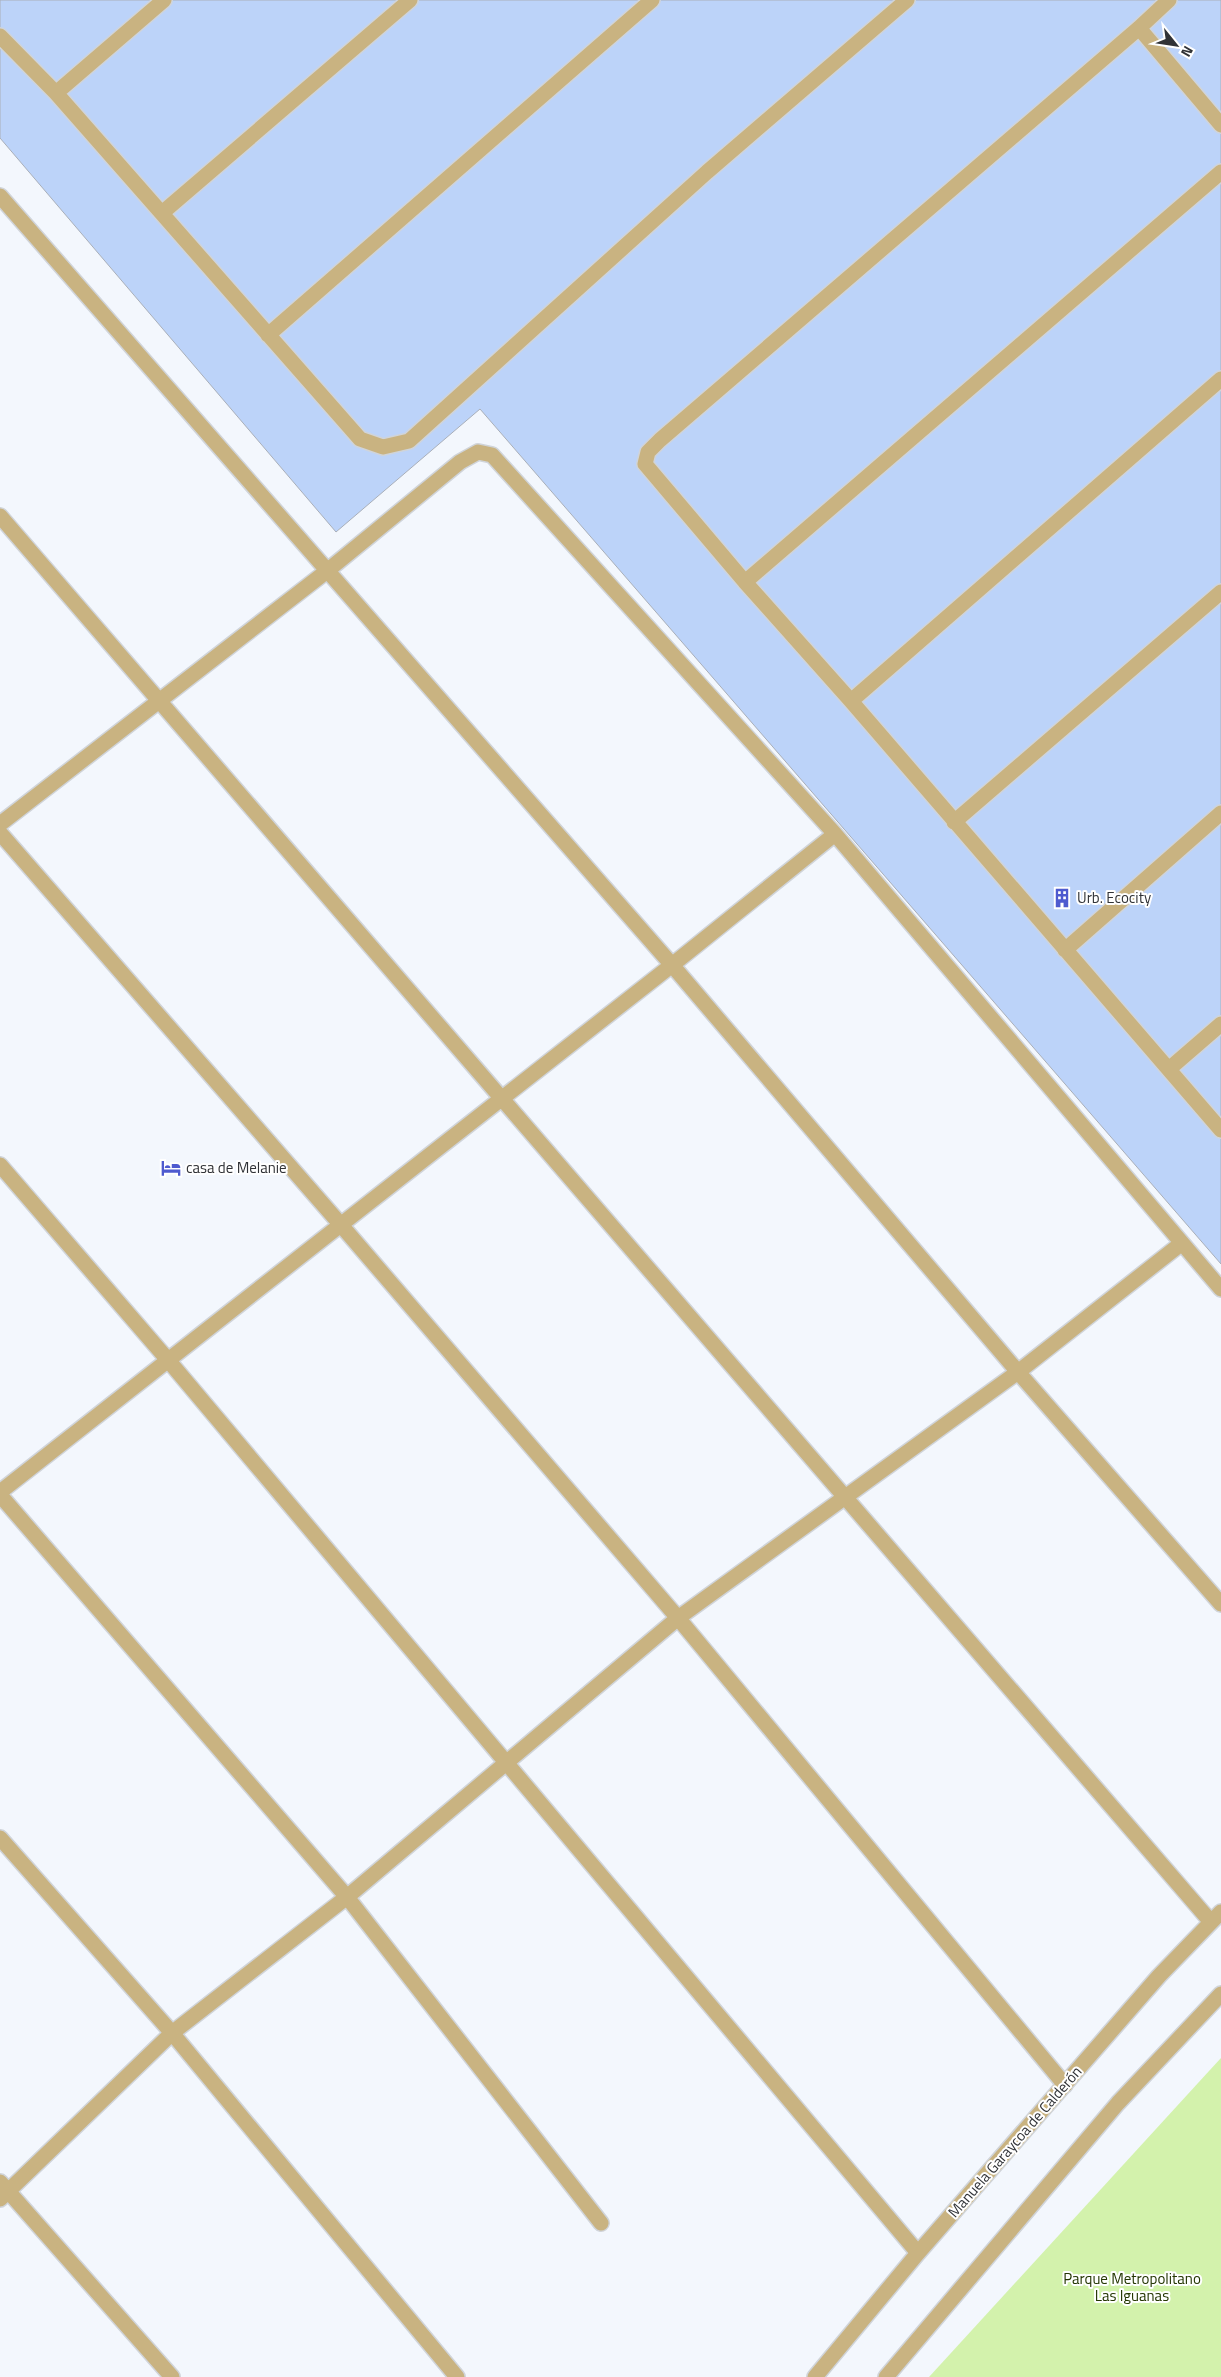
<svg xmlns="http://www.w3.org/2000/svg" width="1221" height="2377" font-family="'Titillium Web',sans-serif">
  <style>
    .green { fill: #d3f2ac }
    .building { fill: #bcd3f9; stroke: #a9afb9 }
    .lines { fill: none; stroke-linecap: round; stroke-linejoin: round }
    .minor-casing { stroke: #d0d4d9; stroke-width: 18 }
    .minor { stroke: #c9b381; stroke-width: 15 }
    .labels { text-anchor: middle; stroke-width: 4; stroke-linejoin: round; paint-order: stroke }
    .poi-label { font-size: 15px; fill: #303236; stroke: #fff; text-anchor: start }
    .street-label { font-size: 15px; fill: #303236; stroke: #fff }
    .park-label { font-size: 15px; fill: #243602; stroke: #fff }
  </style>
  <rect width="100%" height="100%" fill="#f3f7fd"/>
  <path class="green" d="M 1221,2058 L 1221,2377 L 929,2377 L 1209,2071 Z"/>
  <path class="building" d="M 0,0 L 1221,0 L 1221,1264 L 480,409 L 336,532 L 0,138 Z"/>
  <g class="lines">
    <defs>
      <path id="minor" d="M 1169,0 L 1139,28 L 660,440 L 648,452 L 645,464 L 745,582 L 851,701 L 1221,1130
        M 1139,28 L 1221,125
        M 0,36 L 56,93 L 360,439 L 383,447 L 409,441 L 707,172 L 907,0
        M 56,93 L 164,0
        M 0,196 L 672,965 L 1018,1372 L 1221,1604
        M 162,213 L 410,0
        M 268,335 L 652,0
        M 0,516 C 402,985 808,1452 1211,1922
        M 745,582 L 1221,172
        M 851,701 L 1221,379
        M 954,822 L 1221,592
        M 0,824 L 327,571 L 460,462 L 478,452 L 492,455 L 835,834 L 1221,1289
        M 0,833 L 341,1225 L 678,1618 L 1065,2085
        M 1065,950 L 1221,813
        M 1169,1069 L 1221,1024
        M 0,1165 L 168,1360 L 918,2253
        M 0,1492 L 672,965 L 835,834
        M 0,1495 L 347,1897 L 601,2223
        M 0,1838 L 172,2033 L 457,2377
        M 0,2182 L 172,2377
        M 0,2199 L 172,2033 L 347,1897 L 678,1618 L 1018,1372 L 1182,1243
        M 815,2377 L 918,2253 L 1159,1976 L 1221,1912
        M 886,2377 L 1118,2103 L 1221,1994"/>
    </defs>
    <use href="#minor" class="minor-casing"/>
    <use href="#minor" class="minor"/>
  </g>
  <defs>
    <symbol id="building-bare" viewBox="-9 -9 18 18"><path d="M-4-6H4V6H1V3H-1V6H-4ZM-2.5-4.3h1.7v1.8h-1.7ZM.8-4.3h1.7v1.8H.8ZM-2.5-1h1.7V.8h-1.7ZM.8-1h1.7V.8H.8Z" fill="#4e5acf" stroke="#fff" stroke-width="2.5" paint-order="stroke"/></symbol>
    <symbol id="hotel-bare" viewBox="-9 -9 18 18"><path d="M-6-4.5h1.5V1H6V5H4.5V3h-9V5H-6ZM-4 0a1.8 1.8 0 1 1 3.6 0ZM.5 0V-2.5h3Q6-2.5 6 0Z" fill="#4e5acf" stroke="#fff" stroke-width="2.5" paint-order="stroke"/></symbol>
  </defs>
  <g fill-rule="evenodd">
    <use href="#building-bare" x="1048" y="884" width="28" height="28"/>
    <use href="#hotel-bare" x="157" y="1154" width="28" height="28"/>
  </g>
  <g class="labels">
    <g class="poi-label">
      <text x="1077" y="903">Urb. Ecocity</text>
      <text x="186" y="1173">casa de Melanie</text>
    </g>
    <g class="street-label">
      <text transform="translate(1015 2142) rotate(-49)" y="5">Manuela Garaycoa de Calderón</text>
    </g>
    <g class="park-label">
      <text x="1132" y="2284">Parque Metropolitano<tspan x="1132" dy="17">Las Iguanas</tspan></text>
    </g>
  </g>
  <g transform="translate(1176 45) rotate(120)" stroke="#ffffff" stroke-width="4" paint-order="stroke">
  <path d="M0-4L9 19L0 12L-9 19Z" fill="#303236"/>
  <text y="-8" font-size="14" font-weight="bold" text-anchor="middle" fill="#303236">N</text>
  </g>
</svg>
